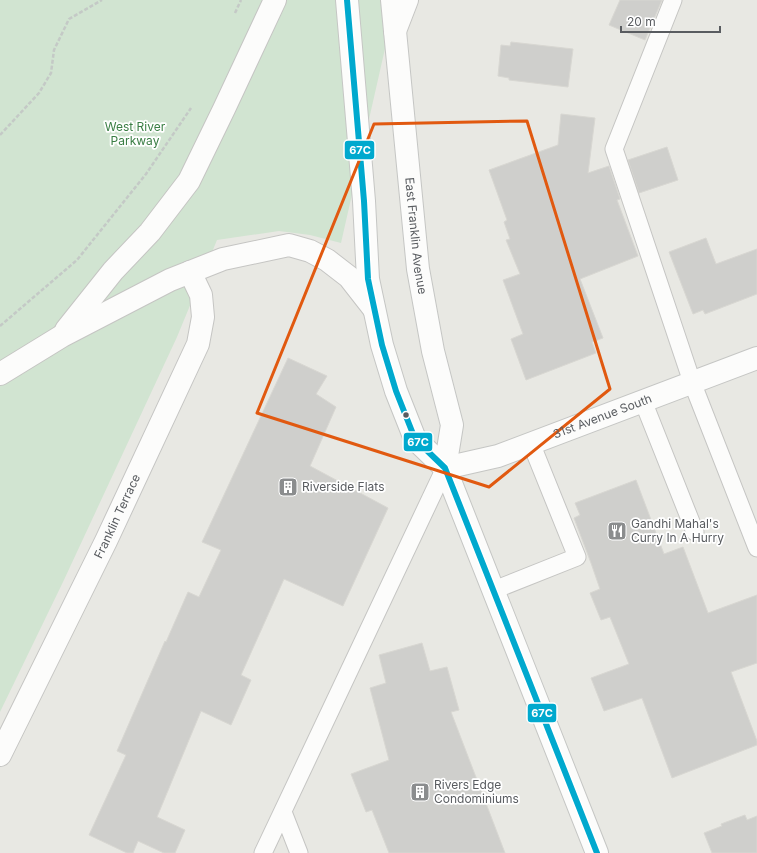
<svg xmlns="http://www.w3.org/2000/svg" width="757" height="853" font-family="Inter,sans-serif">
  <style>
    .green { fill: #d1e4d1 }
    .building { fill: #cfcfcc; stroke: #d8d7d2 }
    .lines { fill: none; stroke-linecap: round; stroke-linejoin: round }
    .lane-casing { stroke: #c5c5c3; stroke-width: 19 }
    .street-casing { stroke: #c5c5c3; stroke-width: 24 }
    .secondary-casing { stroke: #c5c6c4; stroke-width: 24 }
    .path { stroke: #c4c9c6; stroke-width: 2.5; stroke-dasharray: 4 2; stroke-linecap: butt }
    .lane { stroke: #fcfcfb; stroke-width: 17 }
    .street { stroke: #fcfcfb; stroke-width: 22 }
    .secondary { stroke: #fcfcfb; stroke-width: 22 }
    .bus-1-casing { stroke: #fff; stroke-width: 9 }
    .bus-1 { stroke: #00a9ce; stroke-width: 6 }
    .marked { fill: none; stroke: #e15910; stroke-width: 3; stroke-linejoin: round }
    .bus-dot { fill: #595c60; stroke: #fff; stroke-width: 1.5 }
    .labels { text-anchor: middle; stroke-width: 3.5; stroke-linejoin: round; paint-order: stroke }
    .park-label { font-size: 12px; fill: #3a7e44; stroke: #fff }
    .street-label { font-size: 12px; fill: #595c60; stroke: #fff }
    .poi-label { font-size: 12px; fill: #595c60; stroke: #fff; text-anchor: start }
    .line-badge { stroke: #fff; stroke-width: 1.5 }
    .badge-label { font-size: 11px; text-anchor: middle; font-weight: bold; fill: #fff }
  </style>
  <rect width="100%" height="100%" fill="#e8e8e3"/>
  <path class="green" d="M 0,0 L 396,0 L 341,243 L 310,235 L 279,231 L 217,240 L 177,337 L 63,582 L 0,712 Z"/>
  <path class="building" d="M 620,0 L 662,0 L 645,40 L 609,25 Z
    M 511,42 L 573,49 L 568,87 L 509,80 L 509,78 L 498,76 L 501,45 L 510,46 Z
    M 561,114 L 595,118 L 588,173 L 609,166 L 620,199 L 617,200 L 638,256 L 580,279 L 603,338 L 592,342 L 596,353 L 526,380 L 511,339 L 523,334 L 503,280 L 520,274 L 506,240 L 510,239 L 504,222 L 507,220 L 489,170 L 558,145 Z
    M 667,147 L 678,180 L 639,193 L 628,160 Z
    M 706,238 L 716,264 L 757,249 L 757,294 L 705,314 L 703,310 L 693,314 L 669,252 Z
    M 288,358 L 327,376 L 316,394 L 336,407 L 310,466 L 388,508 L 343,606 L 284,579 L 241,675 L 251,680 L 231,725 L 201,711 L 157,817 L 185,830 L 175,853 L 164,853 L 138,841 L 133,853 L 127,853 L 89,835 L 126,755 L 117,751 L 165,641 L 166,642 L 188,592 L 199,597 L 221,550 L 202,542 Z
    M 636,480 L 664,554 L 683,547 L 708,613 L 757,595 L 757,663 L 731,672 L 757,741 L 757,745 L 672,778 L 642,698 L 604,711 L 591,678 L 629,664 L 610,617 L 601,620 L 590,593 L 600,589 L 591,563 L 574,518 L 580,515 L 575,503 Z
    M 422,643 L 430,671 L 447,667 L 459,710 L 451,712 L 505,853 L 389,853 L 372,810 L 366,812 L 351,774 L 389,760 L 370,688 L 386,683 L 379,655 Z
    M 745,815 L 747,820 L 757,816 L 757,853 L 712,853 L 704,833 L 722,826 L 721,824 Z"/>
  <g class="lines">
    <defs>
      <path id="lane" d="M 673,0 L 614,149 L 692,382 L 757,548
        M 643,401 L 695,532
        M 494,590 L 577,557 L 531,443
        M 283,812 L 299,853
        M 263,853 L 445,468"/>
      <g id="street">
        <path d="M 395,31 L 407,0"/>
        <path d="M 66,330 L 113,271 L 150,232 L 189,181 L 224,109 L 275,0"/>
        <path d="M 0,374 L 62,336 L 170,280 L 223,259 L 289,245 L 310,251 L 327,260 L 349,277 L 374,309"/>
        <path id="s1" d="M 0,755 L 106,541 L 198,344 L 203,317 L 201,295 L 190,272"/>
      </g>
      <g id="secondary">
        <path d="M 347,0 L 364,201 L 368,279 L 382,345 L 396,391 L 415,439 L 445,468 L 597,853"/>
        <path id="s2" d="M 392,0 L 418,269 L 433,351 L 452,425 L 445,468"/>
        <path id="s3" d="M 445,468 L 498,456 L 757,358"/>
      </g>
    </defs>
    <use href="#lane" class="lane-casing"/>
    <use href="#street" class="street-casing"/>
    <use href="#secondary" class="secondary-casing"/>
    <path class="path" d="M 235,13 L 241,0
      M 0,135 L 39,93 L 51,73 L 54,50 L 69,19 L 102,0
      M 0,326 L 77,260 L 146,174 L 191,108"/>
    <use href="#lane" class="lane"/>
    <use href="#street" class="street"/>
    <use href="#secondary" class="secondary"/>
    <defs>
      <path id="bus-1" d="M 347,0 L 364,201 L 368,279 L 382,345 L 396,391 L 415,439 L 445,468 L 597,853"/>
    </defs>
    <use href="#bus-1" class="bus-1-casing"/>
    <use href="#bus-1" class="bus-1"/>
  </g>
  <path class="marked" d="M 527,121 L 610,389 L 489,487 L 257,413 L 374,124 Z"/>
  <defs>
    <symbol id="building-square" viewBox="-11 -11 22 22"><rect x="-9" y="-9" width="18" height="18" rx="4" fill="#8b8d8e" stroke="#fff"/><path d="M-4-6H4V6H1V3H-1V6H-4ZM-2.5-4.3h1.7v1.8h-1.7ZM.8-4.3h1.7v1.8H.8ZM-2.5-1h1.7V.8h-1.7ZM.8-1h1.7V.8H.8Z" fill="#fff"/></symbol>
    <symbol id="restaurant-square" viewBox="-11 -11 22 22"><rect x="-9" y="-9" width="18" height="18" rx="4" fill="#8b8d8e" stroke="#fff"/><path d="M-5-6h1v4h1v-4h1v4h1v-4h1v5L-1.5 .5V6h-2V.5L-5-1ZM5-6V6H3V1.5H1.5Q1.5-4 5-6Z" fill="#fff"/></symbol>
  </defs>
  <g fill-rule="evenodd">
    <use href="#building-square" x="277" y="476" width="22" height="22"/>
    <use href="#restaurant-square" x="606" y="520" width="22" height="22"/>
    <use href="#building-square" x="409" y="781" width="22" height="22"/>
  </g>
  <circle class="bus-dot" cx="406" cy="415" r="3.5"/>
  <g class="labels">
    <g class="park-label">
      <text x="135" y="131">West River<tspan x="135" dy="14">Parkway</tspan></text>
    </g>
    <g class="street-label">
      <text dy="4" stroke="none"><textPath href="#s2" startOffset="237">East Franklin Avenue</textPath></text>
      <text dy="4" stroke="none"><textPath href="#s3" startOffset="166">31st Avenue South</textPath></text>
      <text dy="4" stroke="none"><textPath href="#s1" startOffset="266">Franklin Terrace</textPath></text>
    </g>
    <g class="poi-label">
      <text x="302" y="491">Riverside Flats</text>
      <text x="631" y="528">Gandhi Mahal's<tspan x="631" dy="14">Curry In A Hurry</tspan></text>
      <text x="434" y="789">Rivers Edge<tspan x="434" dy="14">Condominiums</tspan></text>
    </g>
  </g>
  <g class="line-badge">
    <rect x="344" y="140" width="31" height="20" rx="4" fill="#00a9ce"/>
    <rect x="403" y="432" width="30" height="20" rx="4" fill="#00a9ce"/>
    <rect x="527" y="703" width="30" height="20" rx="4" fill="#00a9ce"/>
  </g>
  <g class="badge-label">
    <text x="360" y="154">67C</text>
    <text x="418" y="446">67C</text>
    <text x="542" y="717">67C</text>
  </g>
  <path d="M621 26v6h99v-6" fill="none" stroke="#595c60" stroke-width="2"/>
  <text x="627" y="26" font-size="12" fill="#595c60" stroke="#ffffff" stroke-width="3" paint-order="stroke">20 m</text>
</svg>
